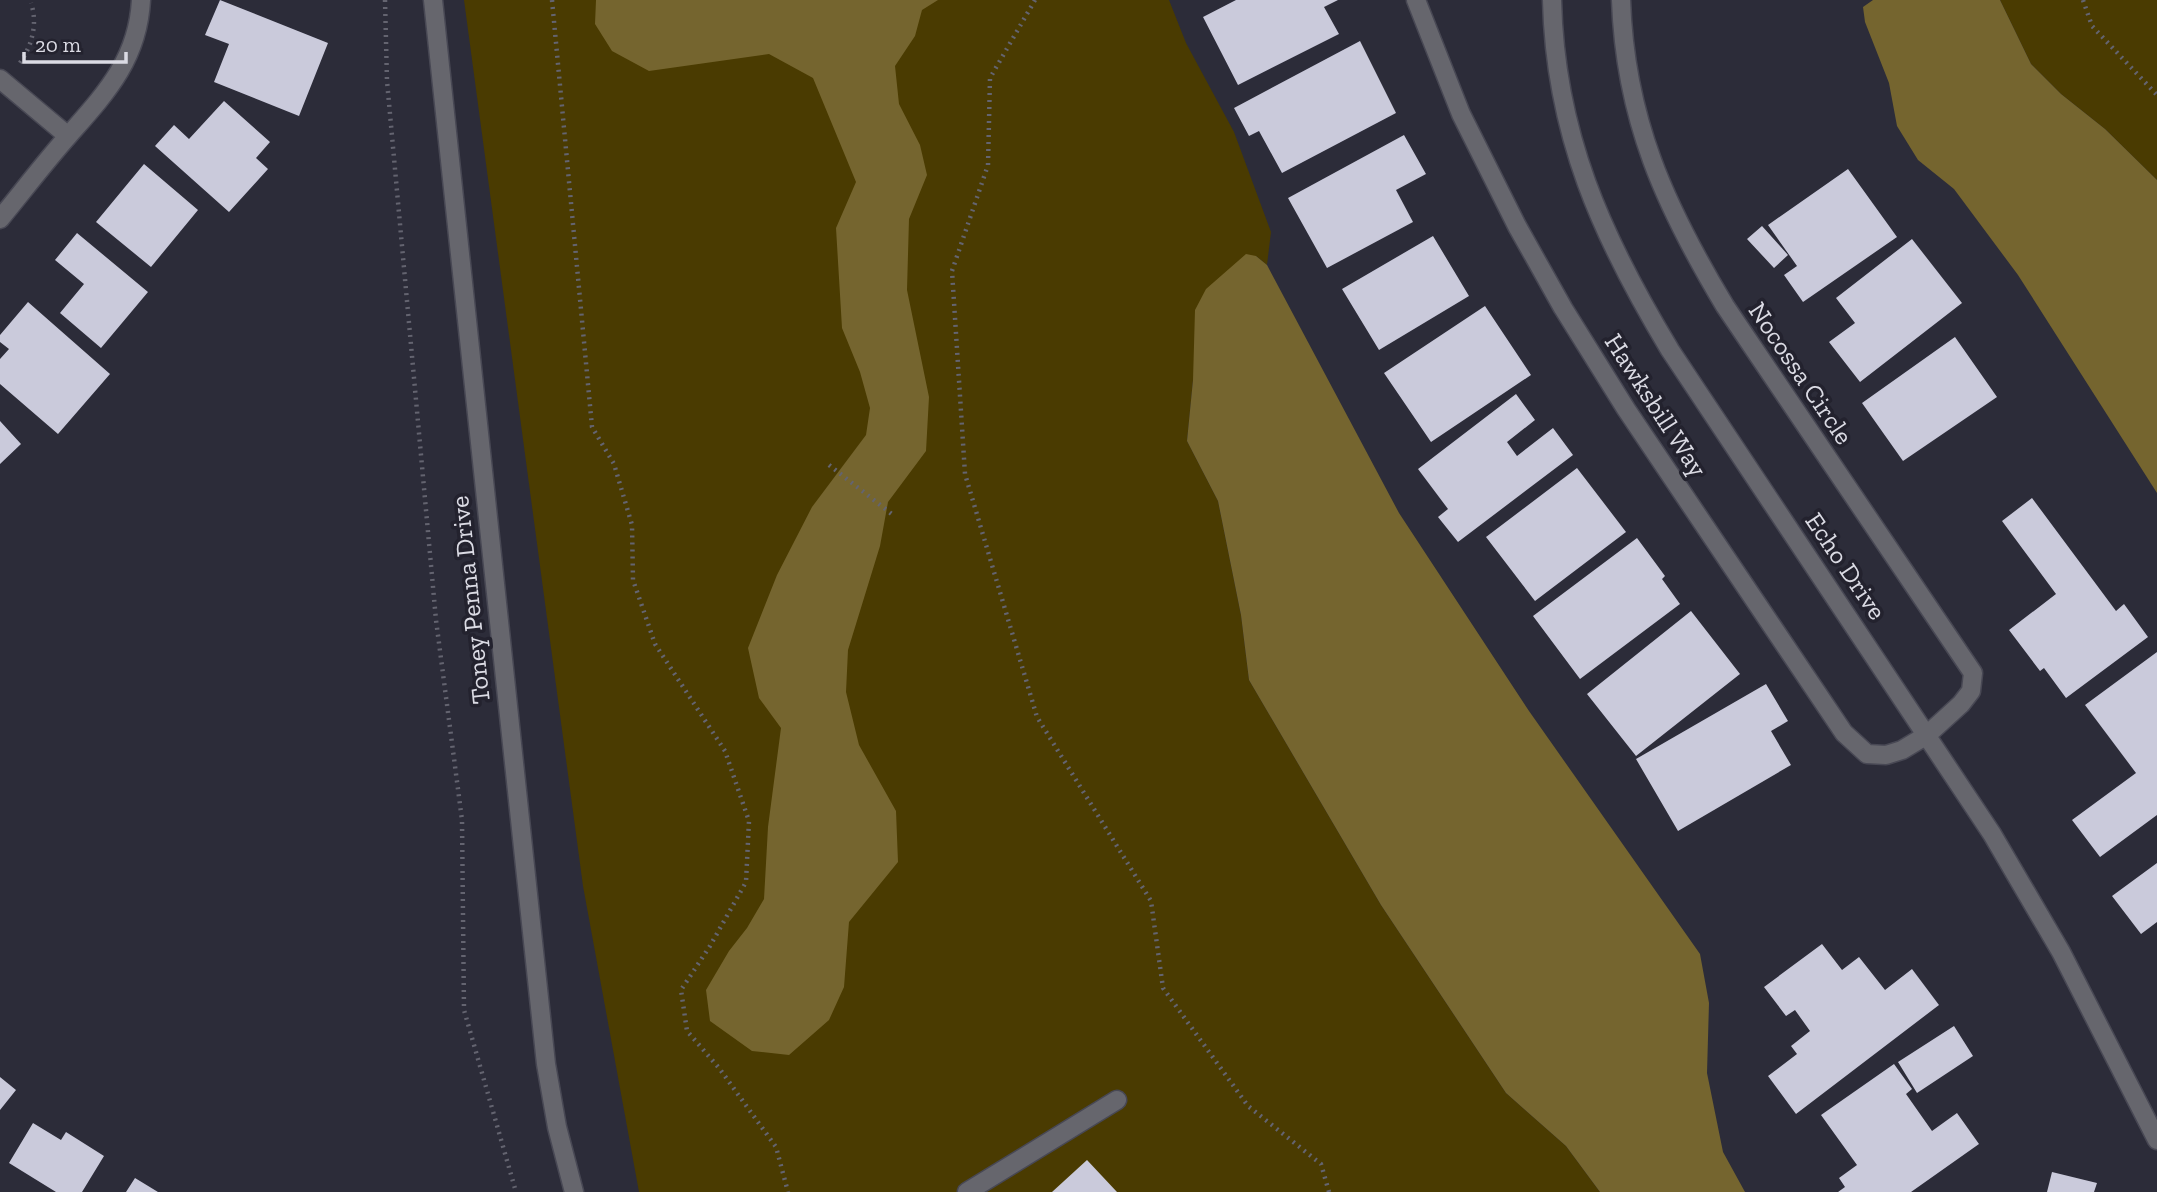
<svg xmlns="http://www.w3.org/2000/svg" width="2157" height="1192" font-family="'Zilla Slab',serif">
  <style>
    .green { fill: #4a3b01 }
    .water { fill: #75652f }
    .building { fill: #cacadb }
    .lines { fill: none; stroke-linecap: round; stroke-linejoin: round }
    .minor-casing { stroke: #484854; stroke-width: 21 }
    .path { stroke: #646470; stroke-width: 4.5; stroke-dasharray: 2 5; stroke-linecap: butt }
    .minor { stroke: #66666d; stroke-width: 18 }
    .labels { text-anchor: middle; stroke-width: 7; stroke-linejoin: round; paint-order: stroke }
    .street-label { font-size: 26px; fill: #dbdbe4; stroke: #23222e }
  </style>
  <rect width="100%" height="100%" fill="#2c2c39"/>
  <path class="green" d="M 464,0 L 1169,0 L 1186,43 L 1234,132 L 1271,232 L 1267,265 L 1256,256 L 1193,380 L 1187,441 L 1218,501 L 1241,615 L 1249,680 L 1381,905 L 1506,1093 L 1566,1146 L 1600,1192 L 639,1192 L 583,886 Z
    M 2000,0 L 2157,0 L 2157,180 L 2105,129 L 2061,94 L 2031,64 Z"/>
  <path class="water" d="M 596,0 L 938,0 L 922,10 L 915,36 L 895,66 L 899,104 L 920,145 L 927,175 L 909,219 L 907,290 L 929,397 L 926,451 L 888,502 L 880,546 L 848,650 L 846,692 L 859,745 L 896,811 L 898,862 L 849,922 L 844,987 L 829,1020 L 789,1055 L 752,1051 L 710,1021 L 706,990 L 729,951 L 747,928 L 764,899 L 768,827 L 781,728 L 759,698 L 748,648 L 777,575 L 812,507 L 866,435 L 870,408 L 860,372 L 842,328 L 836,228 L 856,182 L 813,78 L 769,54 L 649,71 L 612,51 L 595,24 Z
    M 1873,0 L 2000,0 L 2031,64 L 2061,94 L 2105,129 L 2157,180 L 2157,493 L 2018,275 L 1954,189 L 1918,160 L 1897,126 L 1889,83 L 1865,22 L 1863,7 Z
    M 1246,254 L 1256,256 L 1267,265 L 1399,513 L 1529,711 L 1700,954 L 1709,1003 L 1707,1073 L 1723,1152 L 1745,1192 L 1600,1192 L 1566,1146 L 1506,1093 L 1381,905 L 1249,680 L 1241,615 L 1218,501 L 1187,441 L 1193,380 L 1195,310 L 1206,289 Z"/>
  <path class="building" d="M 220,0 L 328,43 L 299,116 L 214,82 L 229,44 L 205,35 Z
    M 1236,0 L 1338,0 L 1324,7 L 1339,34 L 1238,85 L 1203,17 Z
    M 1360,41 L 1396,113 L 1282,173 L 1259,131 L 1249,136 L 1234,108 Z
    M 224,101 L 270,142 L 256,158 L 268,169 L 229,212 L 155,146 L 174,125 L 189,139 Z
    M 1404,135 L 1426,174 L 1396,190 L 1413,222 L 1327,268 L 1288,198 Z
    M 144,164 L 198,210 L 151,267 L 96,222 Z
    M 1848,169 L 1897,237 L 1803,302 L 1784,275 L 1797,266 L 1768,225 Z
    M 1762,226 L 1788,255 L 1774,268 L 1747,239 Z
    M 77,233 L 148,292 L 101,348 L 60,313 L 84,284 L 55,260 Z
    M 1433,236 L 1469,296 L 1379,350 L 1342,289 Z
    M 1912,239 L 1962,303 L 1860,382 L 1829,342 L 1855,323 L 1836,298 Z
    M 28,302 L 110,374 L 58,434 L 0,384 L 0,359 L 9,349 L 0,342 L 0,335 Z
    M 1485,306 L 1531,375 L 1431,442 L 1384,373 Z
    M 1955,337 L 1997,397 L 1903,461 L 1862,403 Z
    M 1516,394 L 1535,420 L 1507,442 L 1517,456 L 1553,428 L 1573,455 L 1458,542 L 1438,517 L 1448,509 L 1418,469 Z
    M 0,421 L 21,444 L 0,464 Z
    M 1577,468 L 1626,532 L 1535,601 L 1486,537 Z
    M 2032,498 L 2116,611 L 2124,604 L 2148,637 L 2066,698 L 2044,668 L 2040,671 L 2009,630 L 2056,594 L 2002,521 Z
    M 1637,538 L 1665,576 L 1662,579 L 1680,604 L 1580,679 L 1533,616 Z
    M 1691,611 L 1740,674 L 1636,756 L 1587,694 Z
    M 2157,652 L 2157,815 L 2100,857 L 2072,820 L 2136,773 L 2085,705 Z
    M 1766,684 L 1788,721 L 1771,731 L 1791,765 L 1678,831 L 1636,759 Z
    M 2157,863 L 2157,922 L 2141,934 L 2112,896 Z
    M 1822,944 L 1842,970 L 1859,957 L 1885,990 L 1912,969 L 1939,1005 L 1796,1114 L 1768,1076 L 1797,1054 L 1791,1046 L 1810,1031 L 1795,1010 L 1786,1016 L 1764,987 Z
    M 1954,1026 L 1973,1056 L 1917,1093 L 1898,1062 Z
    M 1894,1064 L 1912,1089 L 1906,1094 L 1932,1131 L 1957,1113 L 1979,1144 L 1911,1192 L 1838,1192 L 1845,1187 L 1839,1178 L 1857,1165 L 1821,1115 Z
    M 0,1077 L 16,1090 L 0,1110 Z
    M 33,1123 L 61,1140 L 66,1132 L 104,1156 L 82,1192 L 56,1192 L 9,1163 Z
    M 1087,1160 L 1117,1192 L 1052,1192 Z
    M 2052,1172 L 2097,1183 L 2094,1192 L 2047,1192 Z
    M 135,1178 L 158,1192 L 126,1192 Z"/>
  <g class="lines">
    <defs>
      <path id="minor" d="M 433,0 L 546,1064 L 557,1127 L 574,1192
        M 1416,0 L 1461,114 L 1517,226 L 1563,308 L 1626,409 L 1844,733 L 1867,754 L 1886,755 L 1902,750 L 1927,735 L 1961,704 L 1971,691 L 1973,673 L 1725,306 C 1665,206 1625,119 1621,0
        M 1552,0 C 1555,134 1602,237 1670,350 L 1992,834 L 2061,952 L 2157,1140
        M 0,79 L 68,136
        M 0,219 C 23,191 45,162 69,135 C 106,93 138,59 141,0
        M 967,1192 L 1117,1100"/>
    </defs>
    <use href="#minor" class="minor-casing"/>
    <path class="path" d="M 385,0 L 387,81 L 436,620 L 462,820 L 464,1010 L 516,1192
      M 552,0 L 592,427 L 614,464 L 632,525 L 633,580 L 655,644 L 725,751 L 749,821 L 746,882 L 710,946 L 681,990 L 687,1031 L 719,1068 L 776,1147 L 788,1192
      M 1035,0 L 990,78 L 988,165 L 952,271 L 965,474 L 1037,717 L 1151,901 L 1163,988 L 1248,1106 L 1321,1164 L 1329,1192
      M 2083,0 L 2092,26 L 2157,95
      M 20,63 C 32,45 38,24 31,3
      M 829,465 L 893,515"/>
    <use href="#minor" class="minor"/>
  </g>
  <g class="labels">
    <g class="street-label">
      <text transform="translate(1801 373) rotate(56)" y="9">Nocossa Circle</text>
      <text transform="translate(1656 405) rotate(57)" y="9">Hawksbill Way</text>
      <text transform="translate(1846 566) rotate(56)" y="9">Echo Drive</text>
      <text transform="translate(470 600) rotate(-96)" y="9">Toney Penna Drive</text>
    </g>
  </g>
  <path d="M24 52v10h102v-10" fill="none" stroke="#dbdbe4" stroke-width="3.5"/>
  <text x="35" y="52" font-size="21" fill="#dbdbe4" stroke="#23222e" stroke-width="5" paint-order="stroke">20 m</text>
</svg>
